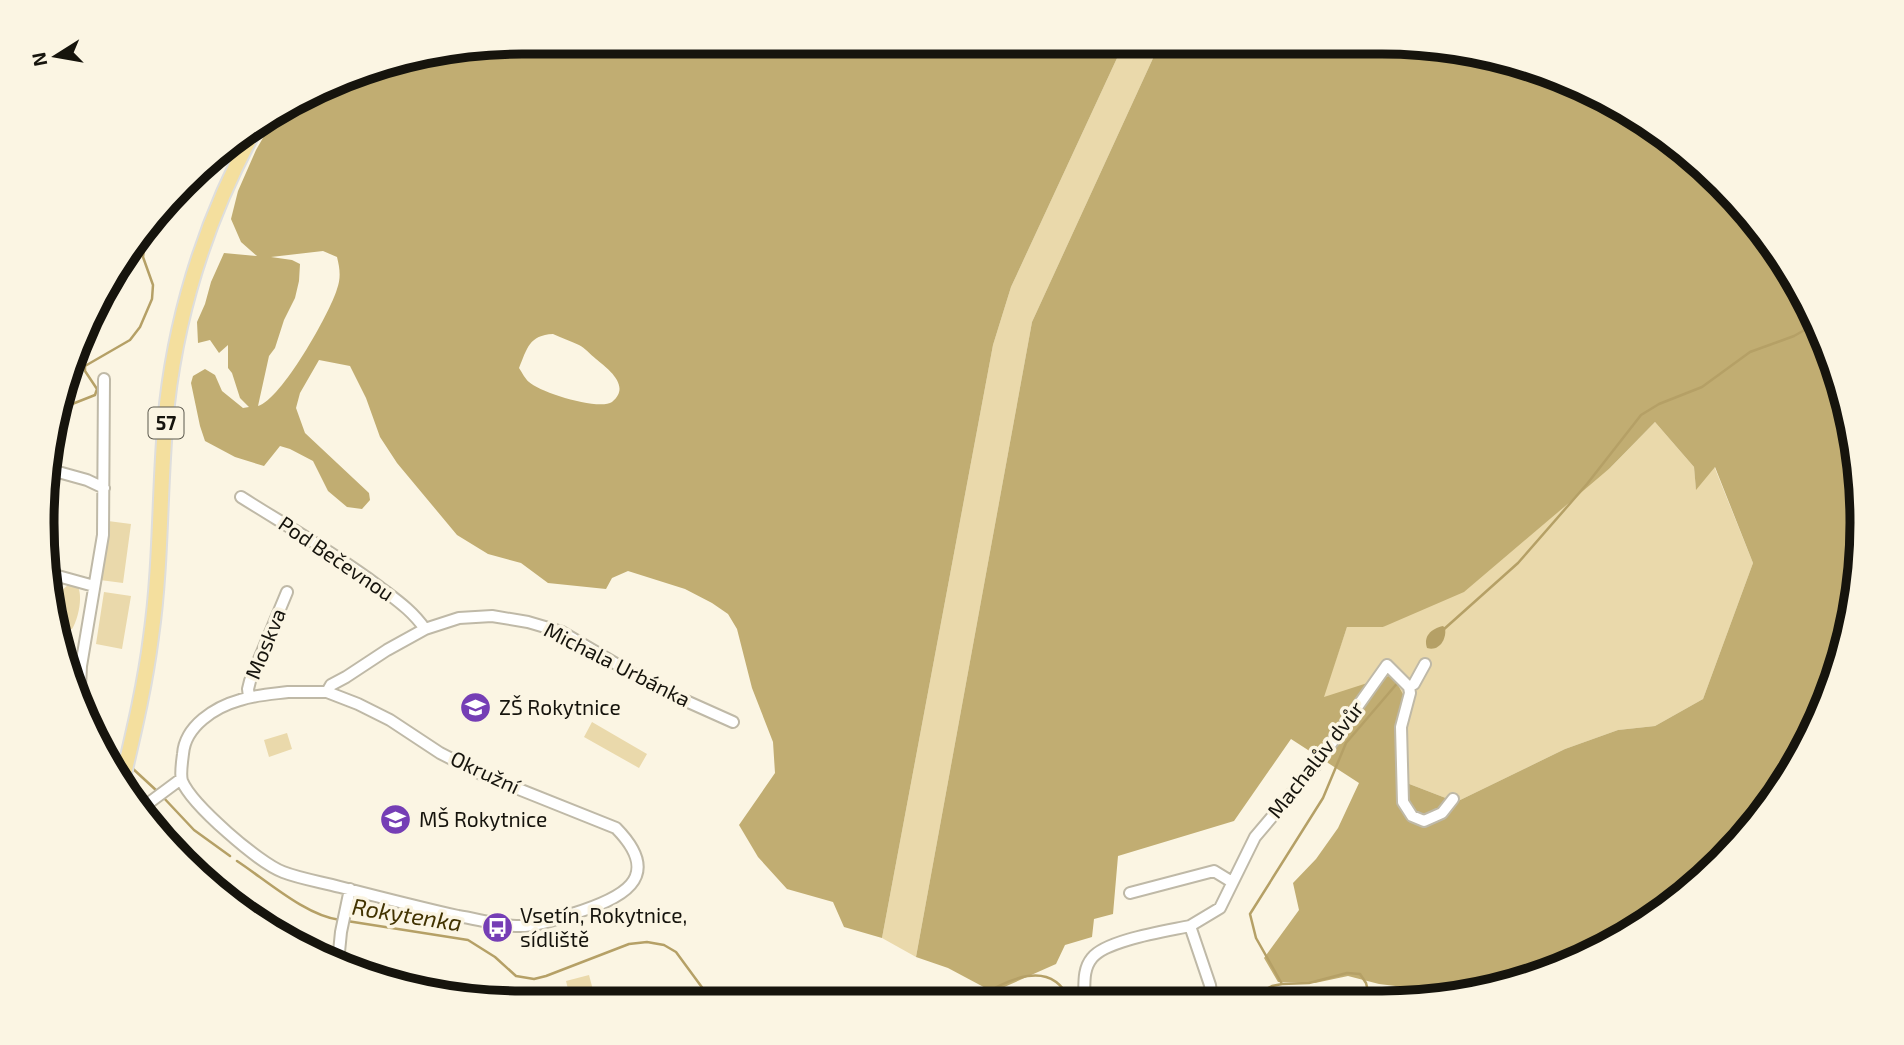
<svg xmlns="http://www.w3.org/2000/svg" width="1904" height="1045" font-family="'Exo 2',sans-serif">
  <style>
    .green { fill: #ead9ab }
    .forest { fill: #c1ad72; fill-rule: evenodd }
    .water { fill: #b5a066 }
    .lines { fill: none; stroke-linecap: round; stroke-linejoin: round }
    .stream { stroke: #b5a066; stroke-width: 2.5 }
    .minor-casing { stroke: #bfb9a7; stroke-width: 14 }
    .major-casing { stroke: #dededd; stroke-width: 18 }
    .minor { stroke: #fff; stroke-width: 10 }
    .major { stroke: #f4df9e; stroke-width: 14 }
    .labels { text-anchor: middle; stroke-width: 7; stroke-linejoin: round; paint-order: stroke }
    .shield { fill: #fbf5e3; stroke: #5b584d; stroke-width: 2 }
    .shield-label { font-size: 19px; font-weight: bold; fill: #16140d }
    .street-label { font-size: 21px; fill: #16140d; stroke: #fbf5e3 }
    .poi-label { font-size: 21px; fill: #16140d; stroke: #fbf5e3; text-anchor: start }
    .water-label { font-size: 23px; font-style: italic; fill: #423301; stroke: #fbf5e3 }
    .rim { fill: none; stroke: #16140d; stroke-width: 9 }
  </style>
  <rect width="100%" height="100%" fill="#fbf5e3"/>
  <path class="green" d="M 1124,43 L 1160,43 L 1032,322 L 916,957 L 882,938 L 993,345 L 1011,287 Z
    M 1655,422 L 1694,467 L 1696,489 L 1714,466 L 1753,563 L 1703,699 L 1655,726 L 1618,730 L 1565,749 L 1456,802 L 1399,780 L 1323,697 L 1347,627 L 1383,627 L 1610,468 Z
    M 108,521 L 131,524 L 123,583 L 100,580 Z
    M 68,585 L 78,587 C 83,597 78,620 72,629 L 65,630 L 60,628 L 57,615 L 61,591 Z
    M 104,592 L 131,596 L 122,649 L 96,644 Z
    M 592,722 L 647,754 L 639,768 L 584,737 Z
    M 287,733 L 292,749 L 269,757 L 264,740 Z
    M 589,975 L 593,990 L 570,997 L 566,981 Z"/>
  <path class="forest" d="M 523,42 L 1124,43 L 1011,287 L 993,345 L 882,938 L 844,927 L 833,902 L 787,889 L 758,857 L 739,825 L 775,773 L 773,742 L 752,688 L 737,629 L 728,614 L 712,603 L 685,589 L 628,571 L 612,578 L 606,589 L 548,583 L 521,563 L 488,554 L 457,535 L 397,463 L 380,437 L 366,398 L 350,366 L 319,360 L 300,393 L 296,408 L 305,433 L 369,493 L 370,500 L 362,509 L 347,507 L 328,491 L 313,461 L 290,449 L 280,446 L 264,466 L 235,457 L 205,441 L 200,426 L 191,383 L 193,376 L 205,369 L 215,375 L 222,391 L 243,408 L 249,407 L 240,398 L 232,373 L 228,368 L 228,345 L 219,353 L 210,340 L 198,343 L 197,322 L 205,304 L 211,282 L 224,253 L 257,256 L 241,242 L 231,219 L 238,191 L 256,150 L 275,117 L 368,68 ZM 323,251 L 337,257 C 340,269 341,278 337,289 C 330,313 281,400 258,406 L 269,356 L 275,348 L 284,320 L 295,298 L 299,281 L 300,264 L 292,260 L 271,257 ZM 553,334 C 561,338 571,341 579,345 C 585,348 590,354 596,359 C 607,368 632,386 612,402 C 599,411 539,392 529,382 C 525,379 522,372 519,368 C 527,349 529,335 553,334 Z
    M 1160,43 L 1413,43 L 1506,58 L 1621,106 L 1698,161 L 1762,230 L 1812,310 L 1846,398 L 1861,491 L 1858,585 L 1837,677 L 1798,762 L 1742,840 L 1649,922 L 1565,967 L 1461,994 L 1379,984 L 1348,976 L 1315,983 L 1278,982 L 1264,958 L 1299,910 L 1293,883 L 1316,859 L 1338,828 L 1359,783 L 1291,739 L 1234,821 L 1118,856 L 1113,914 L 1094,919 L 1092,937 L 1065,945 L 1056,964 L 993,992 L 948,968 L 916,957 L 1032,322 ZM 1655,422 L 1694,467 L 1696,490 L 1715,467 L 1753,563 L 1703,699 L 1655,726 L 1618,730 L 1565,749 L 1456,802 L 1399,780 L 1405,698 L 1398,685 L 1389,676 L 1324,697 L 1347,627 L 1383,627 L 1464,592 L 1610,468 Z"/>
  <path class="water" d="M 1443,626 L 1445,628 C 1447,639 1439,652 1427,648 C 1423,636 1431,629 1443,626 Z"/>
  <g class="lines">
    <path class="stream" d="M 57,410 L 95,395 L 97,389 L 85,371 L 85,366 L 130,340 L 140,327 L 152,299 L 153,285 L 143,257 L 146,235 L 151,226
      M 1443,630 L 1518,563 L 1587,484 L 1641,415 L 1659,404 L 1702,387 L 1750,352 L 1794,336 L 1817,323
      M 111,759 L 122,763
      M 131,767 L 157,791
      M 162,796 L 194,830 L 230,856
      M 237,861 C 266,880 306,916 340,920
      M 347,921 L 468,940 L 495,957 L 516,976 L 534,979 L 546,976 L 629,944 L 647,942 L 664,945 L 676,952 L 712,1001
      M 1282,984 L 1256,938 L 1250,914 L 1323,798 L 1346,743 L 1400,680
      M 973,1000 C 1005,982 1049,955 1070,1000
      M 1244,1000 L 1272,986 L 1282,984 L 1309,983 L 1347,973 L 1360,974 L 1366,983 L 1370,999"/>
    <defs>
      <path id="minor" d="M 51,470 L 87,480 L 104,488
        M 241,497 C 287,526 334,553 377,585 C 395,599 412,610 425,629
        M 47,573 L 94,586
        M 1409,687 L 1414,684 L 1425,664
        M 288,692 L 327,692 L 358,704 L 390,720 L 440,753 L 481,774 L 616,828 C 666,879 620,899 572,914 C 554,920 535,927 516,926 C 497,925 477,919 458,916 C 418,907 379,897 340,887 C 322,882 301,879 283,872 C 259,863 192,805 182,781 C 180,774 182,762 183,754 C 185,726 215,707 240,700 C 255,695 272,694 288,692 Z
        M 327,692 L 331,685 L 346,677 L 387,650 L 425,629 L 459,618 L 492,616 L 528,622 L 562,632 L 657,688 L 733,722
        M 249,697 L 248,689 L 250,681 L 287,592
        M 83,708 L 89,723
        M 80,709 L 83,708 L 80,687 L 81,666 L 103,535 L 104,379
        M 142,808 L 181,779
        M 1130,893 L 1214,871 L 1232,882
        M 338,962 L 341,932 L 350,889
        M 1084,1000 C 1085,986 1082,970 1092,958 C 1106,940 1167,931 1190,926
        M 1212,1000 L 1210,985 L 1190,926 L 1220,908 L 1255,837 L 1316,765 L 1387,665 L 1409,687 L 1410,693 L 1401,727 L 1403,802 L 1412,816 L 1424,821 L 1442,813 L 1453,799"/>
      <path id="major" d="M 123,778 C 134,731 145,685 151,637 C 162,560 159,481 167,404 C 178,307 209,213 256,127
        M 366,973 L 498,1002"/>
    </defs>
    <use href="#minor" class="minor-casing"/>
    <use href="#major" class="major-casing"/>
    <use href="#minor" class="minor"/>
    <use href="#major" class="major"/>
  </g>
  <defs>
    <symbol id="school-disc" viewBox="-11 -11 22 22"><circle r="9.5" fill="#753eb5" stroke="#fbf5e3"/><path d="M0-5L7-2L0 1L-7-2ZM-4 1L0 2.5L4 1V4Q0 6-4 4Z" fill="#fff"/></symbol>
    <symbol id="bus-disc" viewBox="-11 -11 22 22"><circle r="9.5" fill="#753eb5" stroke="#fbf5e3"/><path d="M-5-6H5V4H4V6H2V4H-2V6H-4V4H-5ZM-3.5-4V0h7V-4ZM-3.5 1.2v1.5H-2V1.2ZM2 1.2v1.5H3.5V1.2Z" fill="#fff"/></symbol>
  </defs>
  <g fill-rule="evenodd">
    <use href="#school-disc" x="458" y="690" width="35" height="35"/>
    <use href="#school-disc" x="378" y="802" width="35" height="35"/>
    <use href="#bus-disc" x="480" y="910" width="35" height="35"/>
  </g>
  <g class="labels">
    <rect class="shield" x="148.5" y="407.5" width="35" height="31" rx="5"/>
    <g class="shield-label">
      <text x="166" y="430">57</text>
    </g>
    <g class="street-label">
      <text transform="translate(336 559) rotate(34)" y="7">Pod Bečevnou</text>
      <text transform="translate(266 644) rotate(-68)" y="7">Moskva</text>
      <text transform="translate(617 665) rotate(27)" y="7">Michala Urbánka</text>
      <text transform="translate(1316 760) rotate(-52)" y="7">Machalův dvůr</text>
      <text transform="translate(485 773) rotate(25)" y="7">Okružní</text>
    </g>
    <g class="poi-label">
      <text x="499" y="715">ZŠ Rokytnice</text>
      <text x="419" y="827">MŠ Rokytnice</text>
      <text x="520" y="923">Vsetín, Rokytnice,<tspan x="520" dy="24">sídliště</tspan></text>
    </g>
    <g class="water-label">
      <text transform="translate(407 915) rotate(9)" y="8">Rokytenka</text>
    </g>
  </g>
  <path d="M0 0H1904V1045H0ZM522 54H1382A468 468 0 0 1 1850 522V523A468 468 0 0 1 1382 991H522A468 468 0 0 1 54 523V522A468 468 0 0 1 522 54Z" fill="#fbf5e3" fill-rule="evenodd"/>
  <path class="rim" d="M522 54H1382A468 468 0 0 1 1850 522V523A468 468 0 0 1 1382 991H522A468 468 0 0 1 54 523V522A468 468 0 0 1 522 54Z"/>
  <g transform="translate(56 56) rotate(259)" stroke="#fbf5e3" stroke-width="5" paint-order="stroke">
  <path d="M0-5L12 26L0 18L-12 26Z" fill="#16140d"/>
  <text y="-10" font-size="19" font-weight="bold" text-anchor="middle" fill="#16140d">N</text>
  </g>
</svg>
